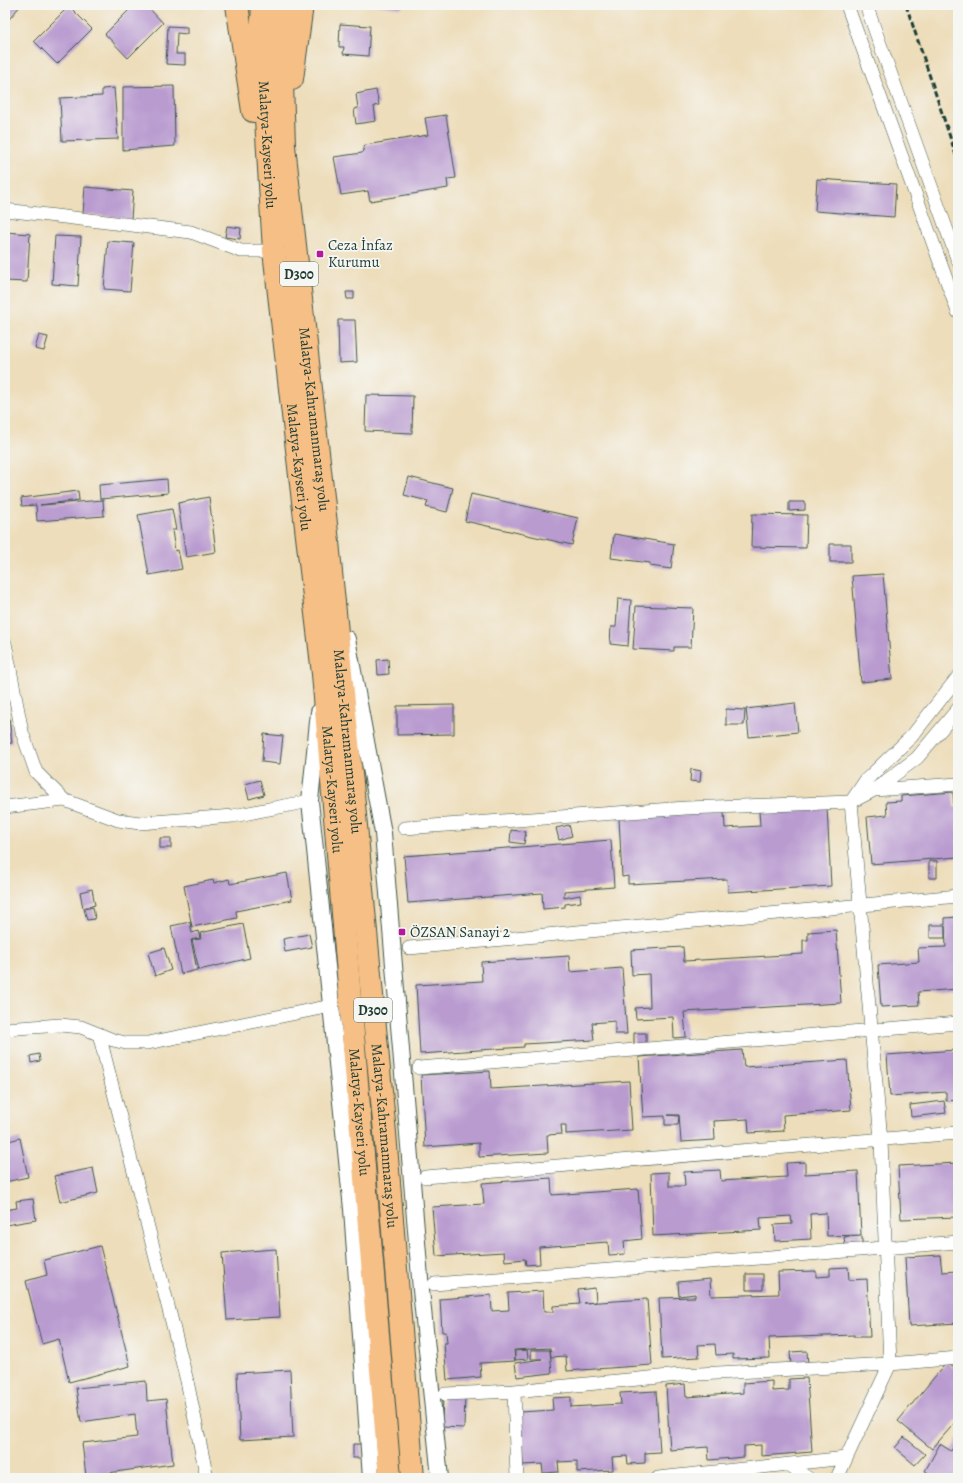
<svg xmlns="http://www.w3.org/2000/svg" width="963" height="1483" font-family="Alegreya,serif">
  <style>
    .building { fill: #b99bd0 }
    .lines { fill: none; stroke-linecap: round; stroke-linejoin: round }
    .minor-casing { stroke: #3e5548; stroke-width: 14 }
    .tertiary-casing { stroke: #3e5548; stroke-width: 18 }
    .trunk-casing { stroke: #3e5548; stroke-width: 24 }
    .minor { stroke: #fff; stroke-width: 13 }
    .tertiary { stroke: #fff; stroke-width: 16 }
    .trunk { stroke: #f5bf86; stroke-width: 22 }
    .rail { stroke: #1f3d34; stroke-width: 3; stroke-dasharray: 6 3; stroke-linecap: butt }
    .poi-dot { fill: #b5179e; stroke: #f6f6f2; stroke-width: 1.5 }
    .labels { text-anchor: middle; stroke-width: 3.5; stroke-linejoin: round; paint-order: stroke }
    .shield { fill: #f6f6f2; stroke: #60746d; stroke-width: 1 }
    .shield-label { font-size: 14px; font-weight: bold; fill: #1f3d34 }
    .street-label { font-size: 15px; fill: #1f3d34; stroke: #f6f6f2 }
    .poi-label { font-size: 15px; fill: #1f3d34; stroke: #f6f6f2; text-anchor: start }
  </style>
  <rect width="100%" height="100%" fill="#f6f6f2"/>
  <filter id="ink" filterUnits="userSpaceOnUse"><feTurbulence type="fractalNoise" baseFrequency=".025" numOctaves="2"/><feDisplacementMap in="SourceGraphic" scale="8" xChannelSelector="R" yChannelSelector="G"/><feConvolveMatrix kernelMatrix="1 2 1 2 8 2 1 2 1" color-interpolation-filters="sRGB"/></filter>
  <filter id="wash" filterUnits="userSpaceOnUse"><feTurbulence type="fractalNoise" baseFrequency=".012" numOctaves="4" result="noise"/><feDisplacementMap in="SourceGraphic" scale="16" xChannelSelector="R" yChannelSelector="G"/><feGaussianBlur stdDeviation="0.9" result="paint"/><feColorMatrix in="noise" values="0 0 0 0 0 0 0 0 0 0 0 0 0 0 0 0 0 1.4 0 .05"/><feComposite in="paint" operator="in"/></filter>
  <g filter="url(#wash)">
    <rect width="100%" height="100%" fill="#edddba"/>
    <g id="blocks">
      <path class="building" d="M 5,5 L 21,5 L 5,24 Z
        M 134,5 L 146,5 L 163,23 L 128,58 L 105,34 Z
        M 373,5 L 401,5 L 401,8 Z
        M 69,6 L 92,29 L 57,64 L 34,41 Z
        M 340,24 L 370,26 L 368,56 L 343,54 L 344,47 L 339,47 Z
        M 168,26 L 187,27 L 187,34 L 177,33 L 176,54 L 185,54 L 185,65 L 166,64 Z
        M 174,86 L 175,146 L 123,150 L 123,87 Z
        M 114,88 L 118,139 L 62,141 L 60,98 L 102,96 L 102,89 Z
        M 376,90 L 379,105 L 374,106 L 376,121 L 356,124 L 354,109 L 358,108 L 356,94 Z
        M 446,115 L 456,178 L 447,179 L 448,188 L 370,201 L 368,191 L 341,195 L 334,157 L 362,153 L 365,145 L 428,135 L 425,118 Z
        M 817,179 L 896,184 L 894,217 L 815,211 Z
        M 85,187 L 133,191 L 131,219 L 83,214 Z
        M 227,226 L 241,228 L 240,239 L 225,237 Z
        M 5,232 L 30,234 L 27,282 L 5,281 Z
        M 55,236 L 81,237 L 78,286 L 52,284 Z
        M 108,241 L 134,243 L 130,291 L 104,289 Z
        M 346,292 L 354,292 L 354,299 L 347,299 Z
        M 338,320 L 355,320 L 357,362 L 339,363 Z
        M 39,335 L 48,337 L 44,351 L 35,349 Z
        M 366,395 L 413,396 L 412,433 L 365,431 Z
        M 409,477 L 453,488 L 447,512 L 426,507 L 428,501 L 404,495 Z
        M 167,479 L 168,493 L 100,499 L 99,485 Z
        M 78,491 L 79,500 L 40,505 L 103,500 L 104,516 L 37,521 L 36,505 L 22,506 L 21,498 Z
        M 471,494 L 578,518 L 572,545 L 465,521 Z
        M 209,497 L 216,552 L 186,557 L 178,503 Z
        M 789,502 L 805,502 L 805,510 L 789,511 Z
        M 172,509 L 176,530 L 172,530 L 175,551 L 178,550 L 182,569 L 149,575 L 138,515 Z
        M 752,514 L 807,515 L 806,548 L 751,547 Z
        M 614,534 L 674,544 L 671,569 L 650,566 L 650,563 L 611,558 Z
        M 830,544 L 851,544 L 851,562 L 830,562 Z
        M 883,574 L 892,679 L 861,682 L 852,576 Z
        M 618,599 L 631,600 L 628,646 L 610,644 L 611,627 L 616,627 Z
        M 636,606 L 693,608 L 691,647 L 674,647 L 674,651 L 633,649 Z
        M 388,659 L 389,674 L 378,675 L 377,660 Z
        M 795,703 L 798,732 L 749,737 L 746,709 Z
        M 454,705 L 454,734 L 397,735 L 397,706 Z
        M 726,709 L 745,710 L 744,725 L 726,725 Z
        M 5,717 L 9,717 L 12,743 L 5,744 Z
        M 264,734 L 283,736 L 280,764 L 262,762 Z
        M 691,769 L 701,771 L 700,782 L 690,781 Z
        M 260,780 L 264,795 L 249,799 L 245,784 Z
        M 953,792 L 954,807 L 958,807 L 958,857 L 871,864 L 867,817 L 887,815 L 886,802 L 901,801 L 901,796 Z
        M 827,807 L 831,886 L 728,892 L 727,879 L 628,884 L 628,876 L 622,877 L 619,818 L 724,812 L 725,828 L 760,826 L 759,811 Z
        M 569,825 L 572,836 L 559,840 L 556,828 Z
        M 511,830 L 526,832 L 524,844 L 510,842 Z
        M 160,838 L 171,838 L 171,848 L 160,848 Z
        M 611,840 L 614,887 L 564,891 L 564,898 L 580,895 L 581,902 L 565,904 L 565,907 L 543,909 L 542,893 L 408,903 L 404,856 Z
        M 929,861 L 937,861 L 937,878 L 929,878 Z
        M 287,873 L 292,900 L 236,911 L 237,918 L 192,927 L 184,886 L 213,880 L 214,883 L 229,879 L 230,884 Z
        M 92,889 L 95,905 L 83,908 L 80,892 Z
        M 93,907 L 95,919 L 87,920 L 84,909 Z
        M 958,917 L 958,989 L 918,992 L 919,1005 L 881,1007 L 878,965 L 919,962 L 918,948 L 946,947 L 945,926 L 945,938 L 930,938 L 930,925 L 945,925 L 945,918 Z
        M 190,922 L 192,933 L 198,931 L 200,938 L 191,940 L 197,970 L 181,974 L 171,926 Z
        M 243,924 L 250,958 L 199,970 L 192,940 L 201,939 L 200,933 Z
        M 836,930 L 841,1003 L 684,1012 L 686,1037 L 674,1038 L 673,1017 L 636,1019 L 635,1008 L 650,1007 L 649,974 L 632,975 L 631,950 L 683,947 L 684,961 L 803,954 L 803,940 L 808,940 L 808,932 Z
        M 309,934 L 312,947 L 285,952 L 283,939 Z
        M 164,948 L 171,970 L 155,976 L 148,953 Z
        M 569,956 L 570,972 L 622,968 L 627,1034 L 615,1034 L 615,1021 L 592,1023 L 594,1040 L 524,1044 L 524,1047 L 420,1054 L 416,985 L 482,981 L 481,962 Z
        M 634,1033 L 646,1033 L 646,1048 L 634,1048 Z
        M 742,1050 L 744,1067 L 847,1060 L 851,1110 L 783,1115 L 784,1131 L 749,1133 L 748,1119 L 714,1121 L 715,1140 L 681,1142 L 679,1115 L 668,1115 L 679,1116 L 678,1125 L 665,1125 L 665,1116 L 643,1117 L 639,1057 Z
        M 956,1050 L 958,1051 L 958,1100 L 946,1101 L 946,1092 L 890,1096 L 887,1055 Z
        M 39,1054 L 40,1061 L 31,1063 L 30,1056 Z
        M 490,1071 L 491,1089 L 629,1081 L 632,1130 L 566,1134 L 566,1125 L 561,1125 L 562,1134 L 547,1135 L 548,1153 L 479,1157 L 479,1143 L 425,1147 L 421,1075 Z
        M 944,1101 L 946,1113 L 911,1117 L 910,1105 Z
        M 20,1138 L 28,1177 L 5,1182 L 5,1142 Z
        M 805,1162 L 805,1174 L 858,1171 L 861,1235 L 827,1236 L 826,1213 L 810,1214 L 811,1239 L 775,1241 L 774,1225 L 792,1224 L 791,1216 L 760,1218 L 761,1230 L 653,1236 L 651,1173 L 669,1172 L 669,1186 L 685,1186 L 684,1172 L 720,1170 L 721,1181 L 787,1177 L 786,1163 Z
        M 958,1163 L 958,1217 L 901,1219 L 898,1166 Z
        M 93,1168 L 98,1193 L 60,1202 L 54,1176 Z
        M 551,1178 L 552,1195 L 638,1189 L 642,1239 L 624,1241 L 625,1254 L 609,1255 L 608,1242 L 539,1247 L 540,1264 L 526,1265 L 525,1259 L 505,1261 L 504,1252 L 436,1256 L 432,1207 L 484,1204 L 482,1183 Z
        M 33,1199 L 36,1220 L 6,1225 L 5,1210 L 17,1208 L 16,1201 Z
        M 862,1236 L 862,1247 L 845,1247 L 844,1237 Z
        M 100,1246 L 130,1366 L 69,1382 L 59,1339 L 42,1344 L 26,1281 L 47,1275 L 44,1260 Z
        M 276,1249 L 280,1317 L 227,1320 L 222,1253 Z
        M 940,1255 L 942,1272 L 958,1271 L 958,1323 L 909,1326 L 905,1257 Z
        M 848,1267 L 849,1280 L 867,1279 L 870,1337 L 854,1337 L 854,1335 L 769,1338 L 770,1358 L 733,1359 L 733,1354 L 716,1355 L 715,1344 L 698,1345 L 699,1357 L 662,1359 L 659,1298 L 695,1297 L 695,1294 L 679,1296 L 678,1282 L 710,1279 L 711,1296 L 779,1294 L 778,1272 L 816,1271 L 816,1277 L 830,1276 L 830,1268 Z
        M 746,1274 L 763,1274 L 763,1290 L 746,1290 Z
        M 595,1288 L 596,1302 L 584,1303 L 647,1299 L 652,1365 L 567,1371 L 566,1356 L 551,1357 L 550,1348 L 514,1350 L 515,1361 L 480,1363 L 481,1377 L 447,1380 L 444,1343 L 447,1343 L 446,1332 L 442,1332 L 440,1299 L 491,1295 L 492,1311 L 509,1310 L 508,1293 L 543,1291 L 544,1312 L 553,1312 L 553,1306 L 580,1304 L 578,1290 Z
        M 527,1350 L 528,1359 L 515,1360 L 515,1351 Z
        M 531,1350 L 550,1350 L 552,1373 L 517,1377 L 515,1363 L 542,1359 L 531,1359 Z
        M 807,1351 L 808,1365 L 791,1366 L 790,1352 Z
        M 947,1362 L 958,1372 L 958,1419 L 932,1449 L 898,1421 Z
        M 290,1370 L 293,1437 L 240,1440 L 237,1373 Z
        M 807,1378 L 812,1452 L 761,1456 L 761,1445 L 744,1446 L 744,1457 L 709,1460 L 708,1447 L 670,1450 L 666,1386 L 685,1384 L 686,1397 L 743,1393 L 743,1383 L 772,1381 L 772,1391 L 789,1390 L 789,1379 Z
        M 146,1381 L 147,1401 L 166,1399 L 173,1464 L 86,1476 L 82,1443 L 137,1437 L 135,1414 L 81,1422 L 76,1388 Z
        M 656,1391 L 660,1452 L 645,1453 L 645,1463 L 628,1464 L 627,1456 L 612,1457 L 613,1470 L 577,1472 L 577,1461 L 558,1462 L 559,1472 L 543,1473 L 542,1464 L 523,1465 L 520,1412 L 553,1410 L 552,1398 L 571,1397 L 571,1407 L 621,1404 L 620,1393 Z
        M 443,1396 L 465,1396 L 464,1428 L 442,1427 Z
        M 904,1437 L 925,1454 L 915,1465 L 895,1448 Z
        M 958,1438 L 958,1478 L 938,1478 L 925,1471 L 940,1444 L 951,1451 Z
        M 353,1444 L 361,1444 L 362,1458 L 353,1458 Z"/>
    </g>
  </g>
  <g filter="url(#ink)">
    <use href="#blocks" fill-opacity="0" stroke="#3e5548" stroke-width="1"/>
    <g class="lines">
      <defs>
        <path id="minor" d="M 847,5 L 958,312
          M 866,5 L 958,261
          M 5,210 L 191,232 L 241,251 L 274,251
          M 5,643 L 22,732 L 36,772 L 64,800 L 118,820 L 140,823 L 233,816 L 310,801
          M 874,790 L 917,758 L 958,709
          M 5,807 L 64,800
          M 404,828 L 686,808 L 851,802 L 874,790 L 958,784
          M 409,948 L 958,896
          M 5,1029 L 60,1025 L 81,1027 L 113,1040 L 126,1043 L 148,1043 L 331,1006
          M 99,1034 L 187,1381 L 207,1478
          M 419,1068 L 958,1023
          M 425,1177 L 958,1133
          M 434,1284 L 958,1242
          M 514,1391 L 517,1478
          M 445,1394 L 514,1391 L 680,1375 L 890,1364 L 958,1358
          M 788,1465 L 808,1478
          M 658,1478 L 846,1458
          M 837,1478 L 890,1364 L 881,1140 L 851,802 L 866,780 L 912,736 L 958,677"/>
        <path id="tertiary" d="M 347,639 L 383,833 L 421,1290 L 440,1478
          M 319,712 L 310,801 L 352,1209 L 371,1478"/>
        <g id="trunk">
          <path d="M 237,5 L 253,111"/>
          <path id="s1" d="M 263,5 L 261,36 L 274,251 L 323,674 L 390,1478"/>
          <path id="s2" d="M 281,5 L 280,18 L 284,146 L 328,542 L 352,783 L 385,1133 L 413,1478"/>
          <path d="M 292,79 L 302,5"/>
        </g>
      </defs>
      <use href="#minor" class="minor-casing"/>
      <use href="#tertiary" class="tertiary-casing"/>
      <use href="#trunk" class="trunk-casing"/>
      <use href="#minor" class="minor"/>
      <use href="#tertiary" class="tertiary"/>
      <use href="#trunk" class="trunk"/>
      <path class="rail" d="M 906,5 L 958,161"/>
    </g>
  </g>
  <g class="poi-dot">
    <rect x="316" y="250" width="8" height="8" rx="2"/>
    <rect x="398" y="928" width="8" height="8" rx="2"/>
  </g>
  <g class="labels">
    <g class="shield">
      <rect x="280" y="262" width="38" height="24" rx="3"/>
      <rect x="354" y="998" width="38" height="24" rx="3"/>
    </g>
    <g class="shield-label">
      <text x="299" y="279">D300</text>
      <text x="373" y="1015">D300</text>
    </g>
    <g class="street-label">
      <text dy="5" stroke="none"><textPath href="#s1" startOffset="140">Malatya-Kayseri yolu</textPath></text>
      <text dy="5" stroke="none"><textPath href="#s2" startOffset="416">Malatya-Kahramanmaraş yolu</textPath></text>
      <text dy="5" stroke="none"><textPath href="#s1" startOffset="464">Malatya-Kayseri yolu</textPath></text>
      <text dy="5" stroke="none"><textPath href="#s2" startOffset="740">Malatya-Kahramanmaraş yolu</textPath></text>
      <text dy="5" stroke="none"><textPath href="#s1" startOffset="788">Malatya-Kayseri yolu</textPath></text>
      <text dy="5" stroke="none"><textPath href="#s1" startOffset="1112">Malatya-Kayseri yolu</textPath></text>
      <text dy="5" stroke="none"><textPath href="#s2" startOffset="1136">Malatya-Kahramanmaraş yolu</textPath></text>
    </g>
    <g class="poi-label">
      <text x="328" y="250">Ceza İnfaz<tspan x="328" dy="17">Kurumu</tspan></text>
      <text x="410" y="937">ÖZSAN Sanayi 2</text>
    </g>
  </g>
  <rect width="963" height="1483" fill="none" stroke="#f6f6f2" stroke-width="20"/>
</svg>
